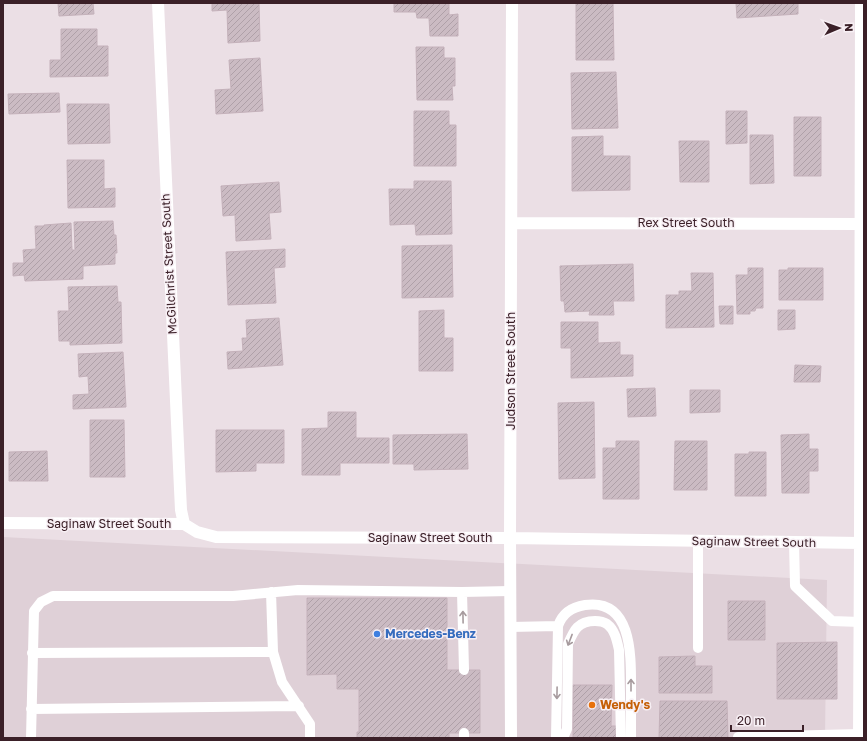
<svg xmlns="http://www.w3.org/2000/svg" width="867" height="741" font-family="'Golos Text',sans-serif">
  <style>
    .built { fill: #dfd0d7 }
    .building { fill: url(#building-hatch); stroke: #c4b1ba }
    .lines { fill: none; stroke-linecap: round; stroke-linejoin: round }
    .lane { stroke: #fff; stroke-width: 10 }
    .street { stroke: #fff; stroke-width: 12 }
    .oneway { stroke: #a79b9e }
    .shop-dot { fill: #3f7fe0; stroke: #f7eff4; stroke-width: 1.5 }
    .food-dot { fill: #e8710a; stroke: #f7eff4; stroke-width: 1.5 }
    .labels { text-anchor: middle; stroke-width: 3; stroke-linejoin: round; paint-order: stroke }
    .street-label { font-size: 12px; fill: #3b2028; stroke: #f7eff4 }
    .shop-label { font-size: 12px; font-weight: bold; fill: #366cbe; stroke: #f7eff4; text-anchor: start }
    .food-label { font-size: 12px; font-weight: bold; fill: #c56008; stroke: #f7eff4; text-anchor: start }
  </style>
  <defs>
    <pattern id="building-hatch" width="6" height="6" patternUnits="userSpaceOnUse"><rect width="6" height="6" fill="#cbbbc3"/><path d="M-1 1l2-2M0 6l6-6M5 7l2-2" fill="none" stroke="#afa0a8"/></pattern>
  </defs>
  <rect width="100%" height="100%" fill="#ebdfe5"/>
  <path class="built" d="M 3,537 L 827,580 L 825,738 L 3,738 Z"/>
  <path class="building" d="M 58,3 L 93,3 L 94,14 L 59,16 Z
    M 212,3 L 259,3 L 260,41 L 228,43 L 227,10 L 212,11 Z
    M 394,3 L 449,3 L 449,15 L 458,14 L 458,36 L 430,36 L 429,18 L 417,18 L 416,12 L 394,12 Z
    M 576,3 L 613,3 L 614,60 L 576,60 Z
    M 736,3 L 798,3 L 798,14 L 737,18 Z
    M 61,29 L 97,29 L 97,46 L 108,46 L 108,76 L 50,77 L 50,60 L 61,60 Z
    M 416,47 L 444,47 L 444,58 L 455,58 L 455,86 L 452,86 L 453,100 L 417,100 Z
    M 260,58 L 263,111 L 216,114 L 215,90 L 231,89 L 229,60 Z
    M 616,72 L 618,128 L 572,129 L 571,73 Z
    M 59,93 L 60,112 L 9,114 L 8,94 Z
    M 67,104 L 109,104 L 110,143 L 68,144 Z
    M 414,111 L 449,111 L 449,125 L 456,125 L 456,166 L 414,166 Z
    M 726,111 L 747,111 L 747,143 L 726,144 Z
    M 794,117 L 821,117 L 821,176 L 794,176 Z
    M 750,135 L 773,135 L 774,183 L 750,184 Z
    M 603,136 L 603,156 L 630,156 L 630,190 L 572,191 L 572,137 Z
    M 679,141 L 709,141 L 709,182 L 680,182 Z
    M 67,160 L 104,160 L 104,189 L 115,188 L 115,207 L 68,208 Z
    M 414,181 L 451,181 L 452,234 L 416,235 L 415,224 L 390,225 L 389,189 L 414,189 Z
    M 279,182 L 281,212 L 269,213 L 271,239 L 236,241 L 235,215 L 223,216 L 221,186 Z
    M 113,221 L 114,235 L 116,235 L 117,253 L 115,253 L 115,264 L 83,266 L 83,279 L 25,281 L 24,275 L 13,276 L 13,263 L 24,263 L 23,250 L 36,249 L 35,226 L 44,226 L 44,225 L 71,223 L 72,250 L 75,250 L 74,222 Z
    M 452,245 L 453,297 L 402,298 L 402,246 Z
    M 285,249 L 285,267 L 274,268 L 276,303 L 228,305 L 226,252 Z
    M 633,264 L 634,301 L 613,301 L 614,315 L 589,315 L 590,311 L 565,312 L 564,301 L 561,301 L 560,266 Z
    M 748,268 L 763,268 L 763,308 L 756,308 L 755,311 L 750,311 L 750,314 L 737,314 L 736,275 L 748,275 Z
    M 788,268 L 823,268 L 823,300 L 779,300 L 779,270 L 788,270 Z
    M 691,273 L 713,273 L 714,327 L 666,328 L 666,295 L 679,295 L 679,291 L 692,291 Z
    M 117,286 L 118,302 L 121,302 L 122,343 L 70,345 L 70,341 L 59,341 L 58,311 L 69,311 L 68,287 Z
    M 719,306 L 733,306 L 733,324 L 720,324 Z
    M 444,310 L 444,338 L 453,338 L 453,371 L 419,371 L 419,311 Z
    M 778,310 L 795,310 L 795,329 L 778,330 Z
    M 279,318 L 283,365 L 228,369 L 227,352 L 243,351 L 242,338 L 247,338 L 246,320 Z
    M 561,322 L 598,322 L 598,343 L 620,342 L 620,355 L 633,355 L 633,376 L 571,378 L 571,348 L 561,348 Z
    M 123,352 L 126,407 L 73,409 L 73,395 L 89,394 L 88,376 L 79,377 L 78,354 Z
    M 795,365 L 821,366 L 820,382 L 794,382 Z
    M 655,388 L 656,416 L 628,417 L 627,389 Z
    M 690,390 L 720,390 L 720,412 L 690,413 Z
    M 594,402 L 595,478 L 559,479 L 558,403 Z
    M 328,412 L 356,412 L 356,438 L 389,438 L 389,463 L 340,463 L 340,475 L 302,475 L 302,429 L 328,428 Z
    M 90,420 L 124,420 L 125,477 L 90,477 Z
    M 216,430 L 284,430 L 284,463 L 256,463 L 256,471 L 216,472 Z
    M 467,434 L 468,469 L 414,470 L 414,464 L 393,464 L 393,435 Z
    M 809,434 L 809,449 L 818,449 L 818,471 L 809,471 L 809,493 L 782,493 L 781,435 Z
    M 616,441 L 639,441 L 639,499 L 603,499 L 603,448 L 616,448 Z
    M 675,441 L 707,441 L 707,490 L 674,490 Z
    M 47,451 L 48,481 L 9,481 L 9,452 Z
    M 749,452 L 766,452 L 766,496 L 735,496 L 735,454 L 749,454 Z
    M 307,598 L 447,598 L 447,670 L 480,670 L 480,733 L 449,733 L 449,738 L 357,738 L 357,732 L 359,732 L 359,689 L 337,689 L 337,674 L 307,675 Z
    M 728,601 L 765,601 L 765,640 L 728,640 Z
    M 837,642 L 837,699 L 777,699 L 777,643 Z
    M 695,656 L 695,666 L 712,666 L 712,693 L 659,693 L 659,657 Z
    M 573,685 L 612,685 L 611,726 L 616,726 L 616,738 L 573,738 Z
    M 660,701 L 727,701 L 728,738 L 659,738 Z"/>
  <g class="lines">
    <path class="lane" d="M 698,541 L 698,648
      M 794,542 L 795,586 L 832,621 L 860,622
      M 271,592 L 273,652 L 282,682 L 310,724 L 310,738
      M 462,592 L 464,670
      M 510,627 L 558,626
      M 32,653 L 273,652
      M 31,709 L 299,706
      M 31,738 L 34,611 L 41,602 L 53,596 L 233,596 L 298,590 L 462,592 L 510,591
      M 464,738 L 464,733
      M 556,738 L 558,626 C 562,614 572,607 585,605 C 633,598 631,657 631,689 C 631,705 631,722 631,738
      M 563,738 L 567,729 L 568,644 C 574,630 578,621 595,621 C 599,621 604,622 607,624 C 615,630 617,641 619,650 L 621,738
      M 738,738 L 738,737 L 859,734"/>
    <path class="street" d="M 158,3 L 180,489 L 181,510 L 184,524
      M 512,223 L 860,224
      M 3,523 L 184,524 L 197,532 L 216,537 L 510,538 L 860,543
      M 511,738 L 510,538 L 512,3
      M 859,738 L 860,543 L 861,3"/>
  </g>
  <defs><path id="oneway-shaft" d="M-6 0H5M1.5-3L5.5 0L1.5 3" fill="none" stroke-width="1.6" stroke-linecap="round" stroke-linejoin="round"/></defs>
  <g class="oneway">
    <use href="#oneway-shaft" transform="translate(463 617) rotate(-91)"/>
    <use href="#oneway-shaft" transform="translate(570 640) rotate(111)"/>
    <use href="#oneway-shaft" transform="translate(631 685) rotate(-90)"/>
    <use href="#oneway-shaft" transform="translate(557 693) rotate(91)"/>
  </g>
  <circle class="shop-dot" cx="377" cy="634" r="4"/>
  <circle class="food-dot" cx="592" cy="705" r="4"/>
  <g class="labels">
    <g class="street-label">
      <text x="686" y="227">Rex Street South</text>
      <text transform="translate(169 264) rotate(-93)" y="4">McGilchrist Street South</text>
      <text transform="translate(511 371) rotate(-90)" y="4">Judson Street South</text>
      <text x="109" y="528">Saginaw Street South</text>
      <text x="430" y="542">Saginaw Street South</text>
      <text transform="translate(754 542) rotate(1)" y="4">Saginaw Street South</text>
    </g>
    <g class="shop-label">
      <text x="385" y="638">Mercedes-Benz</text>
    </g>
    <g class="food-label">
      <text x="600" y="709">Wendy's</text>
    </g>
  </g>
  <rect width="867" height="741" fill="none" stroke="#3b2028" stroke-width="8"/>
  <g transform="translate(839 28) rotate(88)" stroke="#f7eff4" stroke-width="3" paint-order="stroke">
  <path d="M0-3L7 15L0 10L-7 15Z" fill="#3b2028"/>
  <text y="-6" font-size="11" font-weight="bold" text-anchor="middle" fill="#3b2028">N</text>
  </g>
  <path d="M731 725v6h72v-6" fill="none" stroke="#3b2028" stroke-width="2"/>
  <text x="737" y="725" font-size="12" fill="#3b2028" stroke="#f7eff4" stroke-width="3" paint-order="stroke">20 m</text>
</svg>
